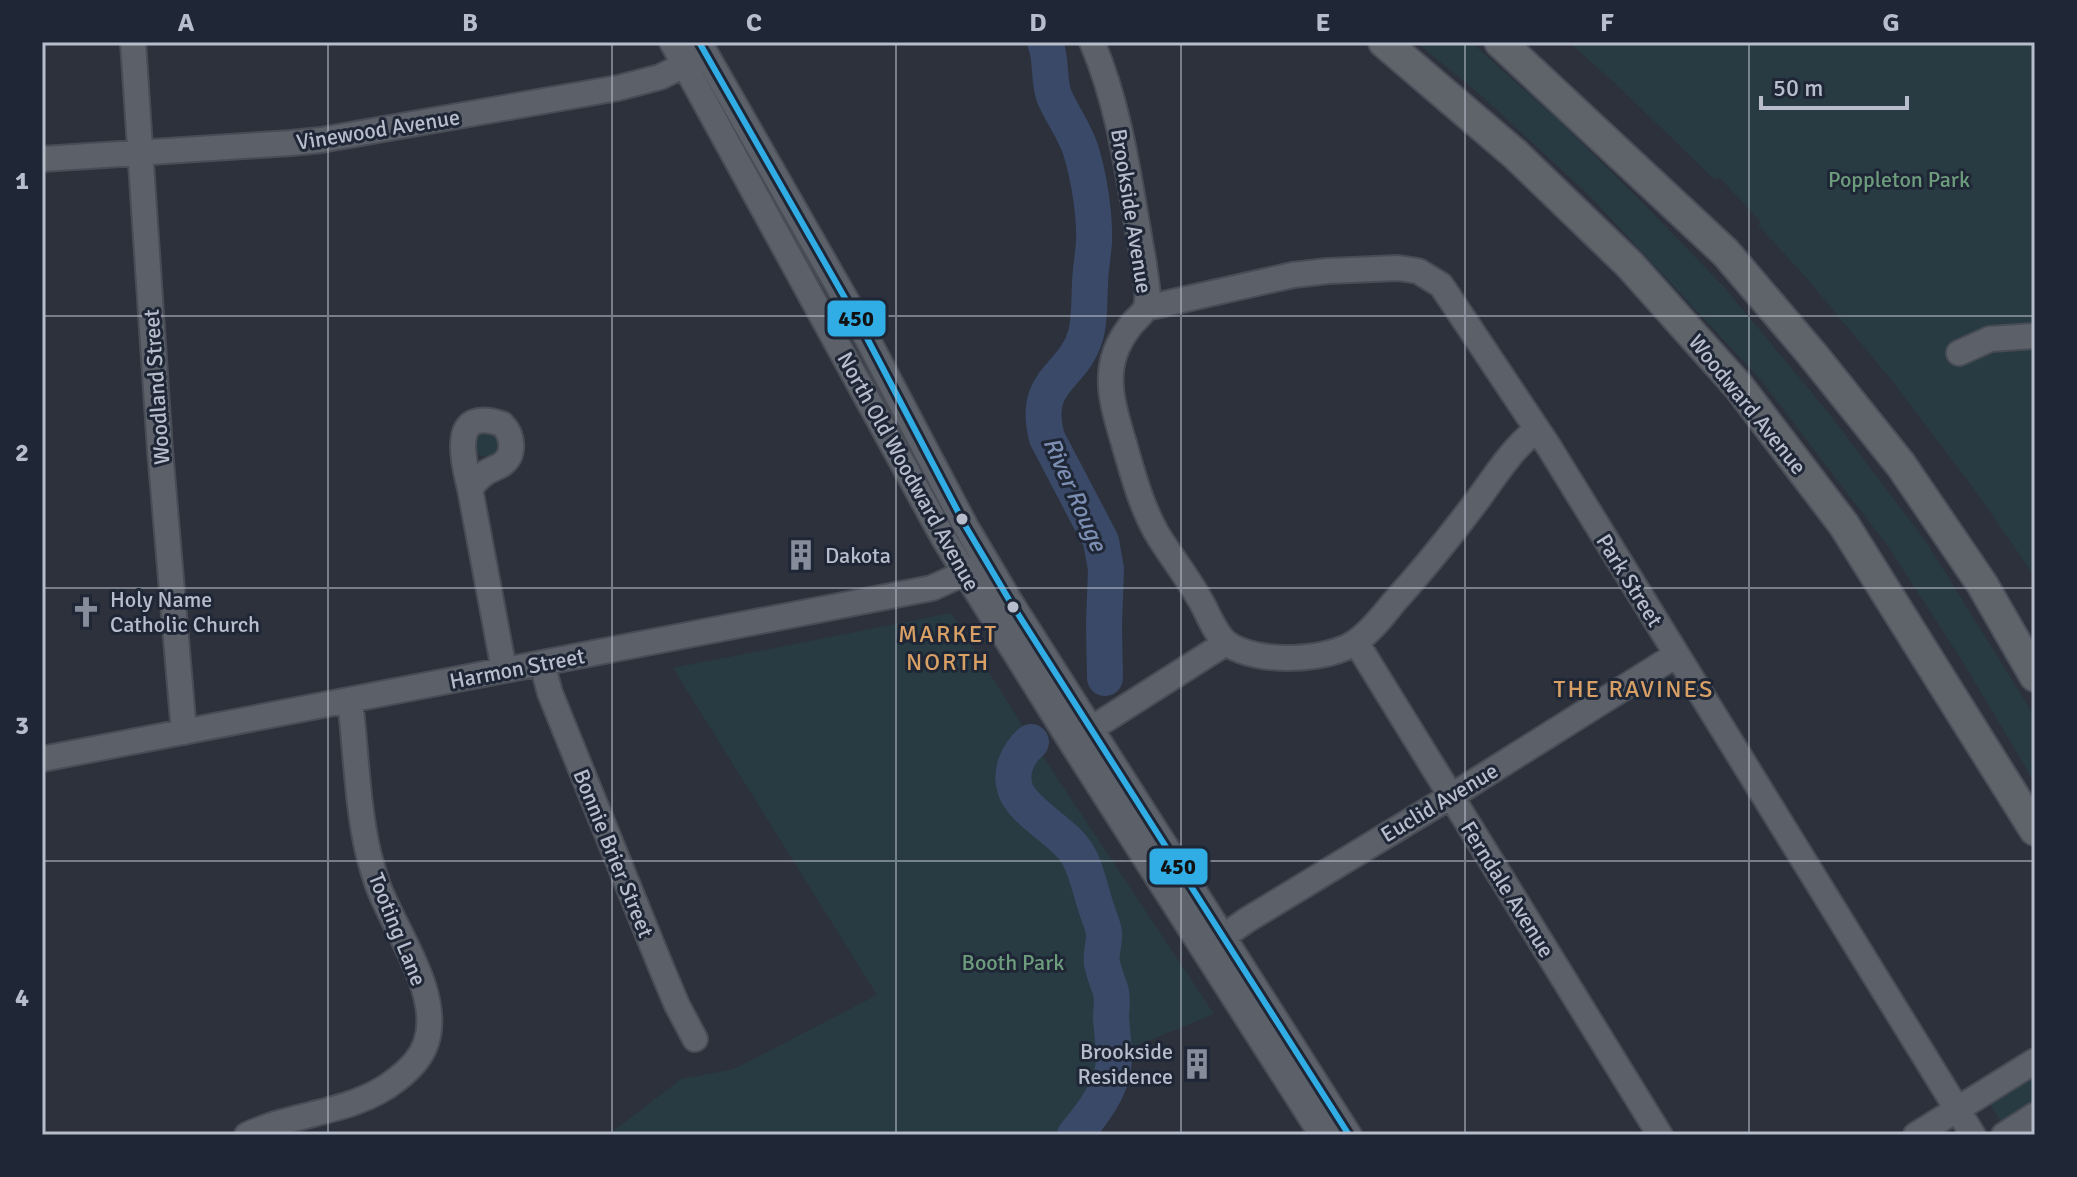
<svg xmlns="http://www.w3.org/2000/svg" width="2077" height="1177" font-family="Signika,sans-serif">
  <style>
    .green { fill: #293b42 }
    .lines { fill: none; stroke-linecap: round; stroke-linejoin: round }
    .river { stroke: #3a4967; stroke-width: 36 }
    .minor-casing { stroke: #484c55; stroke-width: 28 }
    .major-casing { stroke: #4a4e58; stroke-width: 34 }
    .minor { stroke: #5c6069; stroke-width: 24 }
    .major { stroke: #5f636a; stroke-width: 30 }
    .bus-1-casing { stroke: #1f2737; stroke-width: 12 }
    .bus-1 { stroke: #31ade5; stroke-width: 6 }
    .grid { fill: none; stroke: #b7bdcb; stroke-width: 2; stroke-opacity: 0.55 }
    .bus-dot { fill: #b7bdcb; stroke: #1f2737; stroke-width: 3 }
    .labels { text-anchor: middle; stroke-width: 6; stroke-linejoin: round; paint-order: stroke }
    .street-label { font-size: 22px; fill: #b7bdcb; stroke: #1f2737 }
    .park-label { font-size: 22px; fill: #6d9d7c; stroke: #1f2737 }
    .poi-label { font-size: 22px; fill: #b7bdcb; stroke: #1f2737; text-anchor: start }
    .water-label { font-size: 24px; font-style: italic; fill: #7d90b3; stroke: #1f2737 }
    .neighbourhood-label { font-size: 24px; letter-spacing: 2px; fill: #d8a065; stroke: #1f2737 }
    .line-badge { stroke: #1f2737; stroke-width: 3 }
    .pale-badge-label { font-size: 22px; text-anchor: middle; font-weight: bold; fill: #111 }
    .neatline { fill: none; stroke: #b7bdcb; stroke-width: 3 }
    .grid-label { font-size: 26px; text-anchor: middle; font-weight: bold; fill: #b7bdcb }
  </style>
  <rect width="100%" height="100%" fill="#2c313c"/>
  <path class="green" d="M 1416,42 L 1471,42 L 1556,118 L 1636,196 L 1725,288 L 1826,410 L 1925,540 L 2035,717 L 2035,783 L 1963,662 L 1887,545 L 1760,379 L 1589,195 L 1483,97 Z
    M 1569,42 L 2035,42 L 2035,577 L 1972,486 L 1889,377 L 1803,274 L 1758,225 L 1761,222 L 1719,177 L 1715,180 L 1619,87 Z
    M474 444a13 13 0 1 1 26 0a13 13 0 1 1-26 0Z
    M 951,613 L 1030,737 L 1214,1014 L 1123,1051 L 1122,1069 L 1089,1123 L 1096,1135 L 608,1135 L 681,1079 L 734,1069 L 877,995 L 673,668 Z
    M 2035,1075 L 2035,1101 L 2001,1122 L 1989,1103 Z"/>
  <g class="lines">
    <path class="river" d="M 1045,42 C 1052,59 1048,79 1054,96 C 1062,115 1075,131 1081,151 C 1089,177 1095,215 1094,242 C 1093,257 1090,271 1090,285 C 1089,301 1090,318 1086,334 C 1074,379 1031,378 1047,438 L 1101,541 L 1106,569 L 1104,625 L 1105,678
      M 1031,742 C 1017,754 1009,773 1016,791 C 1024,812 1063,832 1076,852 C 1087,868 1090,891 1097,910 C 1099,917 1103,925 1104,933 C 1105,943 1100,953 1102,963 C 1104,974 1108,982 1111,992 C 1113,1000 1111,1009 1111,1017 C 1112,1037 1117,1058 1111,1078 C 1104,1099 1089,1118 1075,1135"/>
    <defs>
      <path id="minor" d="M 133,42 L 160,450 L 184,732
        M 672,42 L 944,539 L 1071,742 L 1322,1135
        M 699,42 L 858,321 L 966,527 L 1011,603 L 1349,1135
        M 1092,42 C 1122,112 1130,189 1144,264 C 1145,277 1150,294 1146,307 C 1144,313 1135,320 1131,325 C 1116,344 1109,363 1111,387 C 1112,405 1118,423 1123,440 C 1132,471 1140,503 1156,532 C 1169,554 1186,575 1199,598 C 1208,612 1214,634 1228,644 C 1257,664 1329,662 1357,641 C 1371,631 1383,616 1394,602 C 1424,569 1452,534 1479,498 C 1497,473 1513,448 1537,429
        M 42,159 L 291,143 L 321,140 L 618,88 L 660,77 L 697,59
        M 1146,308 L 1293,275 L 1328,271 L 1398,268 L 1418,271 L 1441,285 L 1549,447 L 1973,1135
        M 1959,353 L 1990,339 L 2035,336
        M 470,489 C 463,459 449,406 502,424 C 513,435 516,455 501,465 C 496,468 489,470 484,474 C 478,478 474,483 470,489 L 504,670
        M 1356,642 L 1660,1135
        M 542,663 L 550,693 L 661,967 L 677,1005 L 695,1039
        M 1080,736 L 1226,643
        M 42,759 L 932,588 L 978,567
        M 1210,946 L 1247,920 L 1466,787 L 1676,655
        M 247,1135 C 294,1112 353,1114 396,1080 C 408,1071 421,1058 426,1043 C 442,996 398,935 381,893 C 375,880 372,866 368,852 C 357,803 356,751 350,700
        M 1916,1135 L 2035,1061
        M 2004,1135 L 2035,1115"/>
      <path id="major" d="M 1384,42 L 1515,154 L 1630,265 L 1739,387 L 1844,525 L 2035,830
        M 1500,42 L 1726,253 L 1812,354 L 1901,465 L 1982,584 L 2035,676"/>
    </defs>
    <use href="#minor" class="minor-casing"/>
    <use href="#major" class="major-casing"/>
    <use href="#minor" class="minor"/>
    <use href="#major" class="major"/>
    <defs>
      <path id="bus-1" d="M 699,42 L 858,321 L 966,527 L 1011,603 L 1349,1135"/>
    </defs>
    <use href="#bus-1" class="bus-1-casing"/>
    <use href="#bus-1" class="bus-1"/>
  </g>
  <path class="grid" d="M 328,42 L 328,1135M 612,42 L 612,1135M 896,42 L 896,1135M 1181,42 L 1181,1135M 1465,42 L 1465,1135M 1749,42 L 1749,1135M 42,316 L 2035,316M 42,588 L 2035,588M 42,861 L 2035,861"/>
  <defs>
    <symbol id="building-bare" viewBox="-9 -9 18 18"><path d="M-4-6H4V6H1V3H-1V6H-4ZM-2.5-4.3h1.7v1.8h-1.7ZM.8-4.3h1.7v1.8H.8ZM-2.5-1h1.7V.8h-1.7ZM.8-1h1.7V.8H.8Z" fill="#868c99" stroke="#1f2737" stroke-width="2.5" paint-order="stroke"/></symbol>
    <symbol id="church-bare" viewBox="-9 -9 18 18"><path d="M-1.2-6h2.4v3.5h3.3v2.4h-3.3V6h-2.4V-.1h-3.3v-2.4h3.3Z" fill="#868c99" stroke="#1f2737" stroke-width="2.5" paint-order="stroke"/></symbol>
  </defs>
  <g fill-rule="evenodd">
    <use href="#building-bare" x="779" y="533" width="44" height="44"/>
    <use href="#church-bare" x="64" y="590" width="44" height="44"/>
    <use href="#building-bare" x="1175" y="1042" width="44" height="44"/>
  </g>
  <g class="bus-dot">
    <circle cx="962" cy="519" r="7"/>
    <circle cx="1013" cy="607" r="7"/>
  </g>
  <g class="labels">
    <g class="street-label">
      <text transform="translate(378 129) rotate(-9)" y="8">Vinewood Avenue</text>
      <text transform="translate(1132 211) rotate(81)" y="8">Brookside Avenue</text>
      <text transform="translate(156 387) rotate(-94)" y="8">Woodland Street</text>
      <text transform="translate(1748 404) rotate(51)" y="8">Woodward Avenue</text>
      <text transform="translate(909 471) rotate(61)" y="8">North Old Woodward Avenue</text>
      <text transform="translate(1630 580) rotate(58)" y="8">Park Street</text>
      <text transform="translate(517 668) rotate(-11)" y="8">Harmon Street</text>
      <text transform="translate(1439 802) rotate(-31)" y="8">Euclid Avenue</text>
      <text transform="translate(614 853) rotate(68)" y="8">Bonnie Brier Street</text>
      <text transform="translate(1508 889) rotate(58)" y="8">Ferndale Avenue</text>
      <text transform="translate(398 929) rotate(68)" y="8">Tooting Lane</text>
    </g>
    <g class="park-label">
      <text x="1899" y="187">Poppleton Park</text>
      <text x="1013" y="970">Booth Park</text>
    </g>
    <g class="poi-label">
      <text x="825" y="563">Dakota</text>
      <text x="110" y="607">Holy Name<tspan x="110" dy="25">Catholic Church</tspan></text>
      <text x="1173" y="1059" text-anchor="end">Brookside<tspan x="1173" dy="25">Residence</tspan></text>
    </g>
    <g class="water-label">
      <text transform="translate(1075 494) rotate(66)" y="8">River Rouge</text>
    </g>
    <g class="neighbourhood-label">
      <text x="948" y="642">MARKET<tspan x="948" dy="28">NORTH</tspan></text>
      <text x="1634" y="697">THE RAVINES</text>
    </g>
  </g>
  <g class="line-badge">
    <rect x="826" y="299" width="61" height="39" rx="8" fill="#31ade5"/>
    <rect x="1148" y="847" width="61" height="39" rx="8" fill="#31ade5"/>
  </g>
  <g class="pale-badge-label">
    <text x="856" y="326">450</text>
    <text x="1178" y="874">450</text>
  </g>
  <rect width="2077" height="1177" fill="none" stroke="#1f2737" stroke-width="88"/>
  <path d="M1761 96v12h146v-12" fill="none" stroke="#b7bdcb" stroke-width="4"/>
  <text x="1773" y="96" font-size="24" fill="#b7bdcb" stroke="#1f2737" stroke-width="6" paint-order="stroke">50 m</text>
  <rect x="44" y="44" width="1989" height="1089" class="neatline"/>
  <g class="grid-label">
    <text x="186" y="31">A</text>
    <text x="470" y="31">B</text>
    <text x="754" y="31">C</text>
    <text x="1038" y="31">D</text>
    <text x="1323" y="31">E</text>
    <text x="1607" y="31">F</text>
    <text x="1891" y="31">G</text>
    <text x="22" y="189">1</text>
    <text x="22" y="461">2</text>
    <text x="22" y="734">3</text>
    <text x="22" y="1006">4</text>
  </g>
</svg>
